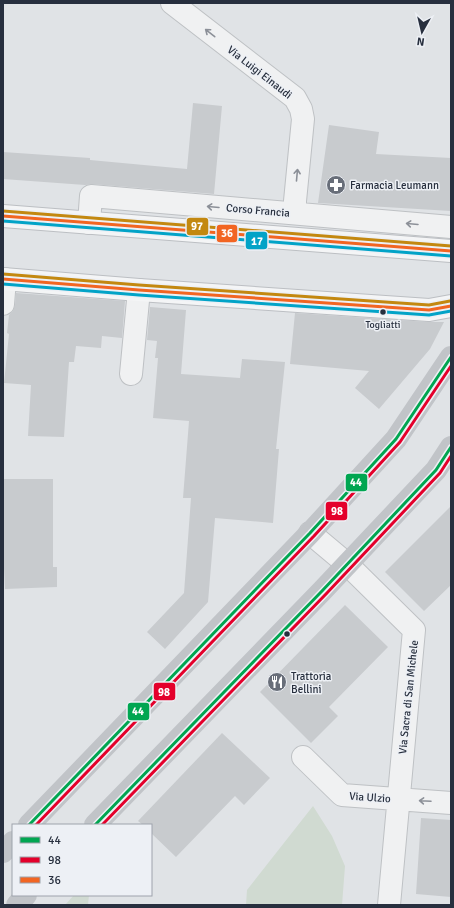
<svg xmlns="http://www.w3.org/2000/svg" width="454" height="908" font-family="Signika,sans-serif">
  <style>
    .green { fill: #d0dad1 }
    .building { fill: #c8cbce }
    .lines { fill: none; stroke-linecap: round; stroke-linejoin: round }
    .street-casing { stroke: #bec1c4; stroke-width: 24 }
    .primary-casing { stroke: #bcbfc3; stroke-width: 24 }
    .street { stroke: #f0f1f2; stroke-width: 22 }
    .secondary { stroke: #c1c4c8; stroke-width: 22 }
    .primary { stroke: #f4f5f6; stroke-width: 22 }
    .bus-1-casing { stroke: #edf0f5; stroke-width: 6 }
    .bus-2-casing { stroke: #edf0f5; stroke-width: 6 }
    .bus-3-casing { stroke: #edf0f5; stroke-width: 6 }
    .bus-4-casing { stroke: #edf0f5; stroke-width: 6 }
    .bus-5-casing { stroke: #edf0f5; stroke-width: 6 }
    .bus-1 { stroke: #00a651; stroke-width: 3 }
    .bus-2 { stroke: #e4002b; stroke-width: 3 }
    .bus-3 { stroke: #f26522; stroke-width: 3 }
    .bus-4 { stroke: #02a3c7; stroke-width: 3 }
    .bus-5 { stroke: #c38810; stroke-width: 3 }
    .oneway { stroke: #8c9098 }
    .bus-dot { fill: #272f3e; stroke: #edf0f5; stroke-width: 1.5 }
    .labels { text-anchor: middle; stroke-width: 3; stroke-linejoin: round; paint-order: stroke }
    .bus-label { font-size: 10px; fill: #272f3e; stroke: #edf0f5 }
    .street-label { font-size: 11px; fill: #272f3e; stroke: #edf0f5 }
    .poi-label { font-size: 11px; fill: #272f3e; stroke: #edf0f5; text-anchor: start }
    .line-badge { stroke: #edf0f5; stroke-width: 1.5 }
    .badge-label { font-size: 11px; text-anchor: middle; font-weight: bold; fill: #fff }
  </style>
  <rect width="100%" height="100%" fill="#e0e3e6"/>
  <path class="green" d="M 313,806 L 332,836 L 345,866 L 342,905 L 246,905 L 247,890 Z
    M 74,895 L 89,895 L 88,905 L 65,905 Z"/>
  <path class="building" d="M 193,103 L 222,106 L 214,194 L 92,184 L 85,185 L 3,179 L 3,152 L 90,158 L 90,160 L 187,169 Z
    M 329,125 L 379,132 L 376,154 L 451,158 L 451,211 L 318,203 Z
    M 16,293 L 125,301 L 122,338 L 102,336 L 101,348 L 76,346 L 74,362 L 69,362 L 64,437 L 28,436 L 31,385 L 4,383 L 9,334 L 7,333 L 9,315 L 13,311 L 15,305 Z
    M 150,307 L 186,310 L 181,374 L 240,378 L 242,359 L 285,362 L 276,449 L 279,449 L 273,523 L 215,518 L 208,602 L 165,649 L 147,632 L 184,593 L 191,498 L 183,498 L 189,421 L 153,418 L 158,358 L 155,358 L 157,341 L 147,340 Z
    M 295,313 L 428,322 L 444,322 L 430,349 L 379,409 L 355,388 L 369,371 L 290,364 Z
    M 3,479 L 53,479 L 53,567 L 57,567 L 57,587 L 5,589 L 3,547 Z
    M 451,506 L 451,585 L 424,611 L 385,572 Z
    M 345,605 L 388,647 L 329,707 L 338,716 L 311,743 L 260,692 Z
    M 222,733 L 270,778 L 244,805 L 235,796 L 176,857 L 151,833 L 151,825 L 143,825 L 138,821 Z
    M 421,818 L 451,820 L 451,897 L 416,894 Z"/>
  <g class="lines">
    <defs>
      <path id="street" d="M 172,3 L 295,98 L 301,109 L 303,119 L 295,201 L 295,213
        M 89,223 L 91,196 L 451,227
        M 3,304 L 5,279
        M 131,374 L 139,290
        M 310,533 L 347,564 L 414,630 L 389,905
        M 303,757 L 342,795 L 451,803"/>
      <path id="primary" d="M 3,216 L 451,251
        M 3,279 L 139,290 L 429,310 L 451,306"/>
    </defs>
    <use href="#street" class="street-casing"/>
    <use href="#primary" class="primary-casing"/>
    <use href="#street" class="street"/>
    <path class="secondary" d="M 29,825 L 310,533 L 396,439 L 451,357
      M 95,825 L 322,591 L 436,470 L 451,447
      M 3,852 L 13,842
      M 17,905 L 26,895"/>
    <use href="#primary" class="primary"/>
    <defs>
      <path id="bus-1" d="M 29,825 L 310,533 L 396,439 L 451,357
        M 95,825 L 322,591 L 436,470 L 451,447"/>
      <path id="bus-2" d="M 36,825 L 314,536 L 400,442 L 451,366
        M 102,825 L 326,594 L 440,473 L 451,456"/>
      <path id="bus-3" d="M 3,216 L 451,251
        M 3,279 L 139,290 L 429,310 L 451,306"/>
      <path id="bus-4" d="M 3,221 L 451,256
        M 3,284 L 139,295 L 429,315 L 451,311"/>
      <path id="bus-5" d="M 3,211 L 451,246
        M 3,274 L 139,285 L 429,305 L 450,301"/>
    </defs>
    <use href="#bus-1" class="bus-1-casing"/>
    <use href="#bus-2" class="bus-2-casing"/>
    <use href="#bus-3" class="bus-3-casing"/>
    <use href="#bus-4" class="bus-4-casing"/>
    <use href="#bus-5" class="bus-5-casing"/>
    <use href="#bus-1" class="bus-1"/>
    <use href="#bus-2" class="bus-2"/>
    <use href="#bus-3" class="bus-3"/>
    <use href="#bus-4" class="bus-4"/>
    <use href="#bus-5" class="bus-5"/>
  </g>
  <defs><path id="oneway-shaft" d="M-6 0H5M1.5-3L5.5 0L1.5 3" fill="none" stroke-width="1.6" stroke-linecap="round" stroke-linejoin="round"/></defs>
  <g class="oneway">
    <use href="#oneway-shaft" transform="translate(210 33) rotate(-142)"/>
    <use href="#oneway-shaft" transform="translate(297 175) rotate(-85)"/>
    <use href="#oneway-shaft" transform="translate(213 207) rotate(-175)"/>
    <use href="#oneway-shaft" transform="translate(412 224) rotate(-175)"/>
    <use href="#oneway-shaft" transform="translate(425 801) rotate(-177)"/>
  </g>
  <defs>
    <symbol id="pharmacy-disc" viewBox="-11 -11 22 22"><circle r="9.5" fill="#686e79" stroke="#edf0f5"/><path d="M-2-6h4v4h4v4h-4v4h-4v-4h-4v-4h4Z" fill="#fff"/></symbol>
    <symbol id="restaurant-disc" viewBox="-11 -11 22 22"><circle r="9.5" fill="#686e79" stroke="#edf0f5"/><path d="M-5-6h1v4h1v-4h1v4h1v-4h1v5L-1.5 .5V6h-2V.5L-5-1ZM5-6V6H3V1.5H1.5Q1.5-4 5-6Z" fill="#fff"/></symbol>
  </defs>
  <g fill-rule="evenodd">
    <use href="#pharmacy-disc" x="325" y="174" width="22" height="22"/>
    <use href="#restaurant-disc" x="266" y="671" width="22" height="22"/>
  </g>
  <g class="bus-dot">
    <circle cx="383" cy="312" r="3.5"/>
    <circle cx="287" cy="634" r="3.5"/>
  </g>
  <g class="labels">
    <g class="bus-label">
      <text x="383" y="328">Togliatti</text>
    </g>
    <g class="street-label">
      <text transform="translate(260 72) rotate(38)" y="4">Via Luigi Einaudi</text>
      <text transform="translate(258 210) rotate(5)" y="4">Corso Francia</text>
      <text transform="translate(408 697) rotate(-84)" y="4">Via Sacra di San Michele</text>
      <text transform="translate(370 797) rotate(4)" y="4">Via Ulzio</text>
    </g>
    <g class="poi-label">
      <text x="350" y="189">Farmacia Leumann</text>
      <text x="291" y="680">Trattoria<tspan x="291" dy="13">Bellini</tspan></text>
    </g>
  </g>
  <g class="line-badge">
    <rect x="186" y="217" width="23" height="19" rx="4" fill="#c38810"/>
    <rect x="216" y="224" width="22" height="19" rx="4" fill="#f26522"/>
    <rect x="245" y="231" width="23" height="19" rx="4" fill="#02a3c7"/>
    <rect x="345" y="473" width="23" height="19" rx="4" fill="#00a651"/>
    <rect x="325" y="501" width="23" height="20" rx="4" fill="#e4002b"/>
    <rect x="153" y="682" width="23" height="19" rx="4" fill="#e4002b"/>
    <rect x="127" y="702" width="23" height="19" rx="4" fill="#00a651"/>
  </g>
  <g class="badge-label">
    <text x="197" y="230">97</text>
    <text x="227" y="237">36</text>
    <text x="257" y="245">17</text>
    <text x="356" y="486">44</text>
    <text x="337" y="515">98</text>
    <text x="164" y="696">98</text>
    <text x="138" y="715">44</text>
  </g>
  <rect width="454" height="908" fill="none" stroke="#272f3e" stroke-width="8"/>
  <rect x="12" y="824" width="140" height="72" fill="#edf0f5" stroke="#9ea3ac"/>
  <rect x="20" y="837" width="20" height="6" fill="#00a651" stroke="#9ea3ac"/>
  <text x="48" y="844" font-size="12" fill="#272f3e">44</text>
  <rect x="20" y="857" width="20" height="6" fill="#e4002b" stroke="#9ea3ac"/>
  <text x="48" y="864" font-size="12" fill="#272f3e">98</text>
  <rect x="20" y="877" width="20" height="6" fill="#f26522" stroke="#9ea3ac"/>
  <text x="48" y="884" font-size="12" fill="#272f3e">36</text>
  <g transform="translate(422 32) rotate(188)" stroke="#edf0f5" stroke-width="3" paint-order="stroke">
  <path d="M0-3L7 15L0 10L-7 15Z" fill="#272f3e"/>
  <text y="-6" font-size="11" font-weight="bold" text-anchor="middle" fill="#272f3e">N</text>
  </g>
</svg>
